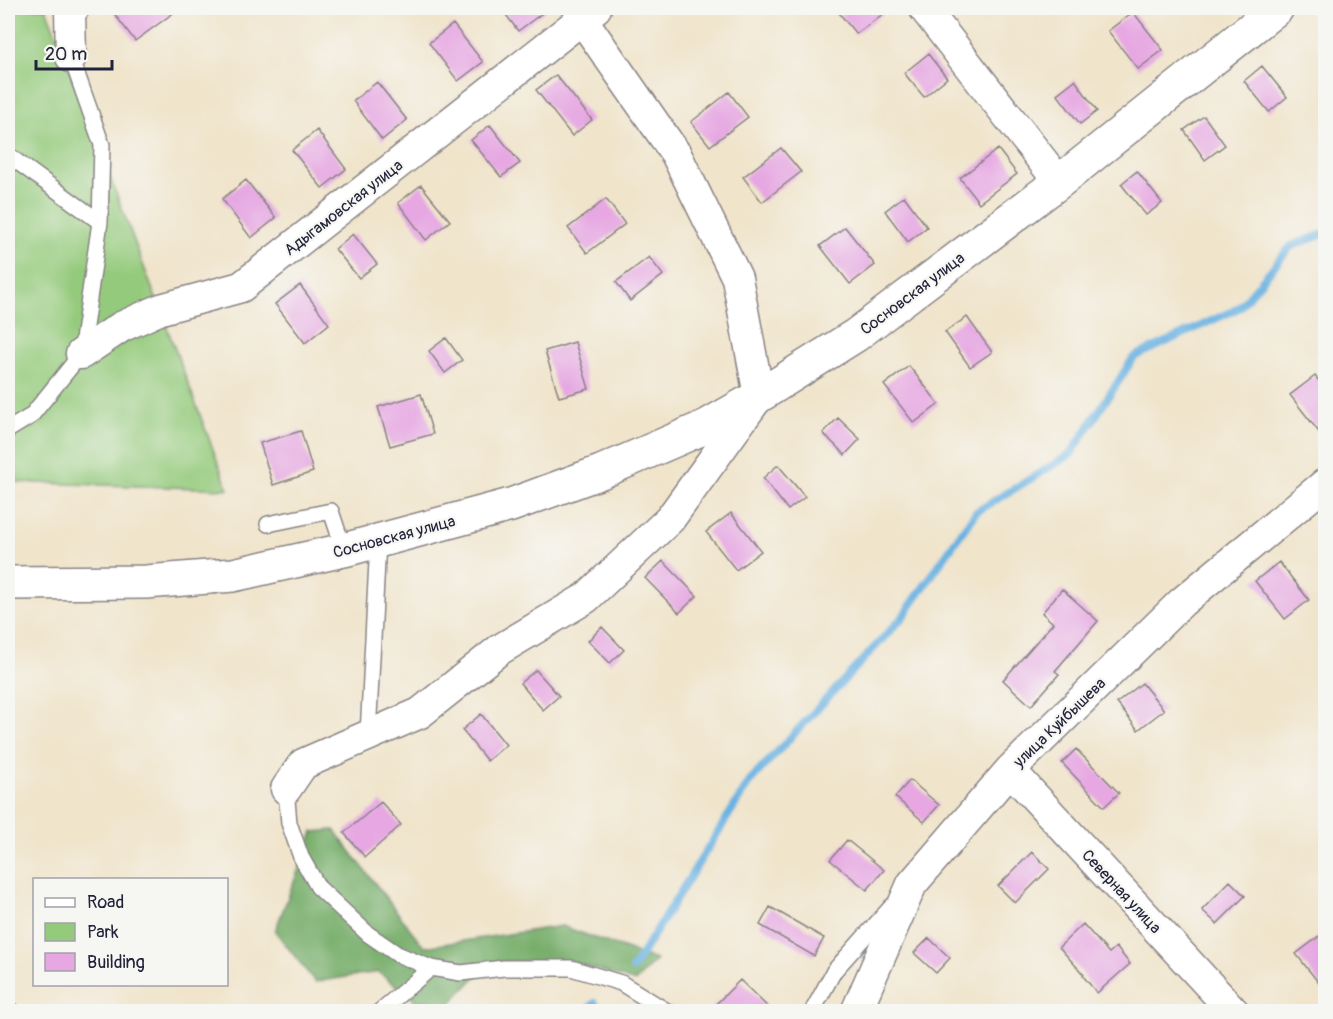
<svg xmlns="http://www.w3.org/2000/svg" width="1333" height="1019" font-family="Pangolin,sans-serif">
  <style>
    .green { fill: #94ca7b; stroke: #5b765b; stroke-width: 1.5 }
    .forest { fill: #77ae6b; stroke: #4c6853; stroke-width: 1.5 }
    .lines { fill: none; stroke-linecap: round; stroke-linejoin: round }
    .stream { stroke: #6bb2e2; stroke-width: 8 }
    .building { fill: #e6a7e2 }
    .service-casing { stroke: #898383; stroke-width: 18 }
    .minor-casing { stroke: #898383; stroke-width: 33 }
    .secondary-casing { stroke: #898383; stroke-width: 36 }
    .service { stroke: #fff; stroke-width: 15 }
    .minor { stroke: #fff; stroke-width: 30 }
    .secondary { stroke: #fff; stroke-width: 33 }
    .labels { text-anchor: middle; stroke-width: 4.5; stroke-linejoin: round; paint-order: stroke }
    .street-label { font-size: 16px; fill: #22223b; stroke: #f6f6f2 }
  </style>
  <rect width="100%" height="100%" fill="#f6f6f2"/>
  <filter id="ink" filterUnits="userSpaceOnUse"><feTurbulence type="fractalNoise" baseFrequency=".0167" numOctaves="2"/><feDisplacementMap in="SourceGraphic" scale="12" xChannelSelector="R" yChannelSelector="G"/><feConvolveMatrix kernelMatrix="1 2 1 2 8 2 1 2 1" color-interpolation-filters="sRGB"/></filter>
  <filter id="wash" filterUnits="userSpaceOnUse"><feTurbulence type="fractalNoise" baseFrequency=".008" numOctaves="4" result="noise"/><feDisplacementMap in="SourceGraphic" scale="24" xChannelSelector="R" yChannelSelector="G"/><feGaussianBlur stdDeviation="1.35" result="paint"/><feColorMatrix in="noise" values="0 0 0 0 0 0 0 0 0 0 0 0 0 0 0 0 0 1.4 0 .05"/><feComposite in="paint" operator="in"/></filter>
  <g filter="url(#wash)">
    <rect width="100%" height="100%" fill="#f0e4cb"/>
    <path class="green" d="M 8,8 L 46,8 L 228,489 L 8,482 Z"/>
    <path class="forest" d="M 334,830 L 424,947 L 562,926 L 656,960 L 635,982 L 568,960 L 490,962 L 443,1011 L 422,1011 L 424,1007 L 378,972 L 315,982 L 275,931 L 313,832 Z"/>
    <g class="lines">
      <path class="stream" d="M 633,968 L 750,781 L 902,618 L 976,512 L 1071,454 L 1134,357 L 1239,308 L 1291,246 L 1326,233
        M 584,1012 L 595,1003"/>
    </g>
    <g id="blocks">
      <path class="building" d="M 110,8 L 180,8 L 135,41 Z
        M 501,8 L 549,8 L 518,31 Z
        M 835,8 L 891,8 L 856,34 Z
        M 1133,12 L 1163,50 L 1138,69 L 1108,31 Z
        M 453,24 L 483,62 L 458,81 L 429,43 Z
        M 928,54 L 947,78 L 924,97 L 904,73 Z
        M 1262,66 L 1287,97 L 1269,112 L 1244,81 Z
        M 556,75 L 592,120 L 572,136 L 536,90 Z
        M 1075,80 L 1097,111 L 1080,124 L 1057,94 Z
        M 377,82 L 407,120 L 382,140 L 353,101 Z
        M 729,92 L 748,117 L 710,146 L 691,122 Z
        M 1204,116 L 1225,145 L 1205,160 L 1184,130 Z
        M 490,125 L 520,163 L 501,177 L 471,140 Z
        M 317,130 L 346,169 L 322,188 L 292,150 Z
        M 781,148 L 801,172 L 762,202 L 743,177 Z
        M 998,149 L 1017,174 L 979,203 L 960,178 Z
        M 1137,171 L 1162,203 L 1146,215 L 1121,184 Z
        M 246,180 L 276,218 L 251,238 L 222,199 Z
        M 421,185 L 450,221 L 426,240 L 398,203 Z
        M 904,196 L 927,227 L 908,242 L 885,211 Z
        M 606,199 L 625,224 L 587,253 L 568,228 Z
        M 845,227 L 875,265 L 850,284 L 820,246 Z
        M 353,234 L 377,264 L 359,278 L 335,249 Z
        M 649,257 L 663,275 L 630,301 L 616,282 Z
        M 300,285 L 329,324 L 305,343 L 275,304 Z
        M 967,317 L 992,352 L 970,367 L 945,332 Z
        M 446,338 L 462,360 L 445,373 L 429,351 Z
        M 575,342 L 589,389 L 559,397 L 545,351 Z
        M 909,366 L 939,404 L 914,423 L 884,385 Z
        M 1315,376 L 1326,390 L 1326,441 L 1290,395 Z
        M 421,394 L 433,434 L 390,446 L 378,407 Z
        M 838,418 L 860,439 L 845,455 L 823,433 Z
        M 301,431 L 313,472 L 273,485 L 260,443 Z
        M 778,465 L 805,497 L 788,510 L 763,478 Z
        M 731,513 L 761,551 L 736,570 L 706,532 Z
        M 663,561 L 697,596 L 679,613 L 645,578 Z
        M 1279,562 L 1309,600 L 1285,619 L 1255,581 Z
        M 1062,589 L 1098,621 L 1055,671 L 1059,674 L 1031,706 L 1003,680 L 1053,623 L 1042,613 Z
        M 602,627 L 624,650 L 610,663 L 588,641 Z
        M 536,670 L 559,696 L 543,710 L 520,683 Z
        M 1142,683 L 1164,710 L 1138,730 L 1117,703 Z
        M 481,714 L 506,745 L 487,761 L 462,730 Z
        M 1076,749 L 1119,793 L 1104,807 L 1062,763 Z
        M 910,780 L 939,805 L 924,822 L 895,797 Z
        M 381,802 L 401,825 L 365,857 L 344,833 Z
        M 847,840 L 884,870 L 867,890 L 830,860 Z
        M 1032,852 L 1049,869 L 1015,903 L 998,886 Z
        M 1230,881 L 1245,896 L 1217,924 L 1202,910 Z
        M 770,907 L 824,938 L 814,956 L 760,925 Z
        M 1083,924 L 1109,953 L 1116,947 L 1130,964 L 1097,993 L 1083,976 L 1084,975 L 1059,947 Z
        M 1326,931 L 1326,992 L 1296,954 Z
        M 929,938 L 950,958 L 936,973 L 914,953 Z
        M 740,980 L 772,1011 L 709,1011 Z"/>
    </g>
  </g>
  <g filter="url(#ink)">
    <use href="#blocks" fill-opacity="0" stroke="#898383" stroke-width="1.5"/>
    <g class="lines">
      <defs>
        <path id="service" d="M 8,155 L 100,222
          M 8,430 L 31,416 L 81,354 L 100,222 L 102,145 L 71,57
          M 268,524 L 331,511 L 344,550
          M 368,735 L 378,542
          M 286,789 L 289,823 L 301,857 L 318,887 L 368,934 L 397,954 L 431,968 L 461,973 L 504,968 L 571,968 L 621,983 L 668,1012
          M 8,1009 L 13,1012
          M 379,1012 L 431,968
          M 812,1012 L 834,971 L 892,906"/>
        <path id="minor" d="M 924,8 L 1059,182
          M 71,57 L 70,11 L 74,8
          M 81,354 L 121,327 L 161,309 L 241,287 L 596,8
          M 1010,770 L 1234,1012
          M 286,789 L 303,764 L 420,713 L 499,650 L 586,598 L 670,519 L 759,396 L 737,278 L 676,154 L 582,19
          M 856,1012 L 912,884 L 1010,770 L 1182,602 L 1326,483"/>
        <path id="secondary" d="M 8,583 L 146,582 L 233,575 L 344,550 L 511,505 L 601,472 L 705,427 L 759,396 L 856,335 L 1059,182 L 1277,8"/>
      </defs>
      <use href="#service" class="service-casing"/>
      <use href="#minor" class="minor-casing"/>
      <use href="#secondary" class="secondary-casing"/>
      <use href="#service" class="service"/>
      <use href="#minor" class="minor"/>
      <use href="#secondary" class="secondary"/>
    </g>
  </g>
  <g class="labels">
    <g class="street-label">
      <text transform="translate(343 207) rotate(-38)" y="6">Адыгамовская улица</text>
      <text transform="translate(912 293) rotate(-37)" y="6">Сосновская улица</text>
      <text transform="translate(394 536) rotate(-15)" y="6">Сосновская улица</text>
      <text transform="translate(1059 722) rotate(-44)" y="6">улица Куйбышева</text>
      <text transform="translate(1122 891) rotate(47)" y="6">Северная улица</text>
    </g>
  </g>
  <rect width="1333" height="1019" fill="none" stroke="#f6f6f2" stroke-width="30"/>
  <rect x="33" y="878" width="195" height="108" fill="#f6f6f2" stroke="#a1a1a9" stroke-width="1.5"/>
  <rect x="45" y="898" width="30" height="9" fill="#ffffff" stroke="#a1a1a9" stroke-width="1.5"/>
  <text x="87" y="908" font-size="18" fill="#22223b">Road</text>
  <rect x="45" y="923" width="30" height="18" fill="#94ca7b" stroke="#a1a1a9" stroke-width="1.5"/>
  <text x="87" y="938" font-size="18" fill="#22223b">Park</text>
  <rect x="45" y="953" width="30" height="18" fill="#e6a7e2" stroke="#a1a1a9" stroke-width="1.5"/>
  <text x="87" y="968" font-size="18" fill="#22223b">Building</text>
  <path d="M36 60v9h76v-9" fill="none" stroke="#22223b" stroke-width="3"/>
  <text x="45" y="60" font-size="18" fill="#22223b" stroke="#f6f6f2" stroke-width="4.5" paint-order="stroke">20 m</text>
</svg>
